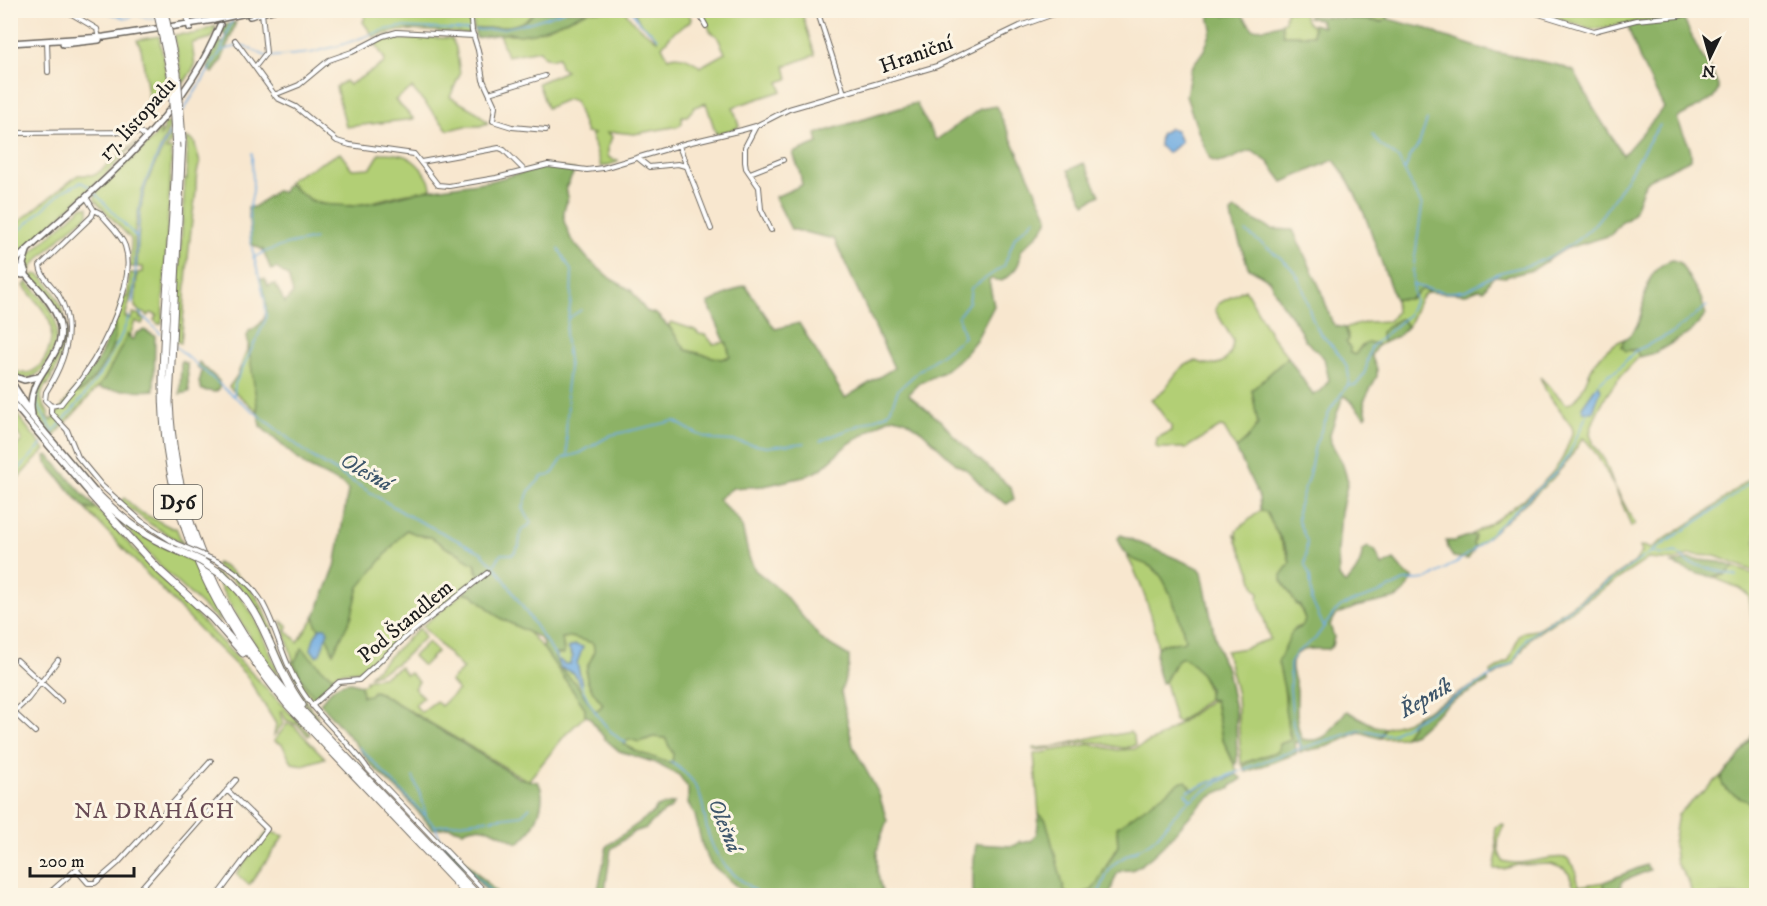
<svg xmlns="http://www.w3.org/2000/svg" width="1767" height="906" font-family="'IM FELL DW Pica',serif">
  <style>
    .green { fill: #b2cf75; stroke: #677648; stroke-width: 1.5; fill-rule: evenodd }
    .forest { fill: #8db266; stroke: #546741; stroke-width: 1.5; fill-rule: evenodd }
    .water { fill: #70ace1; stroke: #46647e; stroke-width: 1.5 }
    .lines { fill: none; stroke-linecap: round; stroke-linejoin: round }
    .stream { stroke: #70ace1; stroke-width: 1.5 }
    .minor-casing { stroke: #69635b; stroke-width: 6 }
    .secondary-casing { stroke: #69635b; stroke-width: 8 }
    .primary-casing { stroke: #69635b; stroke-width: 8 }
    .motorway-casing { stroke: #69635b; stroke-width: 9 }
    .minor { stroke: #fff; stroke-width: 4 }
    .secondary { stroke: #fff; stroke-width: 5 }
    .primary { stroke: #fff; stroke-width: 5 }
    .motorway { stroke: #fff; stroke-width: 7 }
    .minor-bridge-casing { stroke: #69635b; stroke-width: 6; stroke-linecap: butt }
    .primary-bridge-casing { stroke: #69635b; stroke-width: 8; stroke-linecap: butt }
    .motorway-bridge-casing { stroke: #69635b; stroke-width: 9; stroke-linecap: butt }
    .minor-bridge { stroke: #fff; stroke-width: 4 }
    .primary-bridge { stroke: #fff; stroke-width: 5 }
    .motorway-bridge { stroke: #fff; stroke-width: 7 }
    .labels { text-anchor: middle; stroke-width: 6; stroke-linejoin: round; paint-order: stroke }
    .shield { fill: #fcf5e5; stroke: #5f5d58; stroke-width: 1.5 }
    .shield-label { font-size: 20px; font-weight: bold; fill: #1c1c1c }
    .street-label { font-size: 21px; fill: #1c1c1c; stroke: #fcf5e5 }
    .water-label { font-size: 22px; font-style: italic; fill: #3e566b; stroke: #fcf5e5 }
    .neighbourhood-label { font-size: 22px; letter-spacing: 1.5px; fill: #684b55; stroke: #fcf5e5 }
  </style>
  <rect width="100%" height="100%" fill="#fcf5e5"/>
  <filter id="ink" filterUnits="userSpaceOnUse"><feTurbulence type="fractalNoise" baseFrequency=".0167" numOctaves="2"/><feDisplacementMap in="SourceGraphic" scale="12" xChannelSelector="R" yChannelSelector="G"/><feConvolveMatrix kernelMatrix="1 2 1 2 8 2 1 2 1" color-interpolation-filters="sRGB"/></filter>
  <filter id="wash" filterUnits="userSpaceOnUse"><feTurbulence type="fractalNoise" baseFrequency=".008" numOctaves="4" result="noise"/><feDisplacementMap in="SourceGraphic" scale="24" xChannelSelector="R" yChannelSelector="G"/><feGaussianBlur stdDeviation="1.35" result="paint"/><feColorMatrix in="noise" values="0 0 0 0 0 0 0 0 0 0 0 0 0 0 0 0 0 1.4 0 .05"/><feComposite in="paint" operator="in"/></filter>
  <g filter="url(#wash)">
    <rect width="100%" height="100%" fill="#f8e7cf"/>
    <path class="green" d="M 625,10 C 631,23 646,33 657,40 C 653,30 636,25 635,11 L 686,11 L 691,18 L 690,22 L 674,32 L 662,46 L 668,58 C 678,53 692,59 700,67 L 725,53 L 717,36 L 710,31 L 703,11 L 807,11 L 803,17 L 815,55 L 785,66 L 788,79 L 779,82 L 782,91 L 733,107 L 739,126 L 737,128 L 716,134 L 706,103 L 695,107 L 687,116 L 682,116 L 682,123 L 679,126 L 634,134 L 616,132 L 606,133 L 610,134 L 612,137 L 608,147 L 608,156 L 611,159 L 618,160 L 618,162 L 601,167 L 591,135 L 595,134 L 586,133 L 575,101 L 568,99 L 547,108 L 538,83 L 566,71 L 560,67 L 558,57 L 550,59 L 543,56 L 540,50 L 507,56 L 499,34 L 516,34 L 543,30 L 589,11 Z
      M 1547,10 L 1693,11 L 1597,29 L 1588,28 L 1546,14 Z
      M 362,11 L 469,11 L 471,31 L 467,34 C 436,32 404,25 374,37 L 363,22 L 365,17 Z
      M 472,11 L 477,11 L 478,16 L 481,16 L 480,11 L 535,11 C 522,31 494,26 474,29 Z
      M 1286,11 L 1302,11 L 1307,22 L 1313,27 L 1313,35 L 1282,35 L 1282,23 L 1285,21 Z
      M 1349,11 L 1390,11 L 1386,20 L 1381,21 L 1350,19 Z
      M 216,26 L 212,38 L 192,43 L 195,66 L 183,84 L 174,35 C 182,33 190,36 198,33 C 204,31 209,28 216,26 Z
      M 159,36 L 169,88 L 160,90 L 160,96 L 151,113 L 141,48 L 137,40 Z
      M 388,36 C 404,44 432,34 452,39 L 456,48 L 460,74 L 450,97 L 477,112 L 488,123 L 480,126 L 466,126 L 448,130 L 412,88 L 395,100 L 414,119 L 346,127 L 336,87 L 345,81 L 349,85 L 383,64 L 385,60 L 375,43 Z
      M 167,123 L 169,123 L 169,128 L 142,191 L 135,231 L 135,267 L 130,267 L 131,239 L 95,200 L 95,194 L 152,140 L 159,130 L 161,130 L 160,136 L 164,131 L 164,125 Z
      M 171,133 L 171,142 L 166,150 L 172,149 L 162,324 L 158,324 L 154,320 L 157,315 L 151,313 L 148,316 L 146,313 L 141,313 L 135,307 L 137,273 L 143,272 L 143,267 L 137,267 C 138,246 138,223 142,202 C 146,178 160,155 171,133 Z
      M 187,138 L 194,141 L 200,163 C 194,175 197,187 195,200 C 187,247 186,295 181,343 L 175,341 L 185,179 L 187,179 Z
      M 137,142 L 107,173 L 11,261 L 11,228 L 78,175 L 95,175 Z
      M 340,153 L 352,169 L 371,168 L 380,153 C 402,152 414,157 426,175 C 429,180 431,183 431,188 C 423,192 412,192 403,194 C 362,204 321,220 289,182 L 292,178 Z
      M 82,207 L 88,207 L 88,215 L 64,234 L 32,266 L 31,272 L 27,270 L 26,263 L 29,255 Z
      M 130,273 L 135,273 L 134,287 L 125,317 L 131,319 L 133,313 L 140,315 L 140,319 L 142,318 L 144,319 L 142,324 L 135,321 L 130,336 L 128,335 L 105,379 L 54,436 C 48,428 38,420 34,411 C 21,378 83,356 57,310 C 50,297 40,288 31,277 L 35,274 C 43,275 48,282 52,289 C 72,320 68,341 54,374 L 52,373 L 50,376 L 52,377 L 48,385 L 46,384 C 38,397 41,402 49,414 L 47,416 L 51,421 L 74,391 L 77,393 L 84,390 L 95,377 L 113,343 L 115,322 L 124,297 L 127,297 Z
      M 27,282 C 37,292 51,306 55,320 C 61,338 48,380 23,378 C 20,378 14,374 11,373 L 10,368 C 14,370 19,373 23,373 C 45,375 57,336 49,320 C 44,308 32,297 24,286 Z
      M 1245,289 L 1273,338 L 1288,357 L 1252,390 L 1258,424 L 1247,439 L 1236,449 L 1224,428 L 1220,427 L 1186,448 L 1158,448 L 1156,446 L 1157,438 L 1171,431 L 1171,426 L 1151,399 C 1170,393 1172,366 1196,361 C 1215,369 1232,364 1233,340 L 1215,310 L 1218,304 Z
      M 1423,289 L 1428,292 C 1415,299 1417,314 1407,327 L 1402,319 C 1391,321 1386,328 1381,338 L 1383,343 L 1378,345 L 1374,343 L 1361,346 L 1355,355 L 1350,353 L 1345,341 L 1348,334 L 1345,328 L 1368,322 L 1389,321 L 1396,312 L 1395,299 L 1413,298 L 1418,291 Z
      M 671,322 L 695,330 L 699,334 L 706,335 L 713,344 L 726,342 L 730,356 L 721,359 L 686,350 L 670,328 L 669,324 Z
      M 1624,339 L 1622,346 L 1631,351 L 1636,349 L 1639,357 C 1618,377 1597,404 1590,433 L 1594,445 L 1605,461 L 1614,485 L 1635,524 L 1631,527 C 1625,507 1598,450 1583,438 L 1566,463 L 1551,480 L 1475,548 L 1473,544 L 1475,536 L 1471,535 C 1499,519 1548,486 1563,457 C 1567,449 1569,440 1573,431 L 1572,427 L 1547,393 L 1540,377 L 1566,404 C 1582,403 1586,375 1595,363 C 1602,353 1613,344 1624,339 Z
      M 249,345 L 251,354 L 258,412 L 229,387 L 237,376 Z
      M 11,407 L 45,450 L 11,485 L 11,453 L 22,440 L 11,424 Z
      M 1756,473 L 1756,572 L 1715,556 L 1689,555 L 1674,561 L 1648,559 L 1530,638 L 1514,663 L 1492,677 L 1491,672 L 1509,660 L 1519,636 L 1523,632 L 1536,630 L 1635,562 L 1642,552 L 1640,547 L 1644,546 L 1650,549 L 1713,508 Z
      M 124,498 L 140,512 L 172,528 L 176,528 L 183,544 L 152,525 L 120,502 Z
      M 84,507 L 92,510 L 95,507 L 174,592 L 310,734 L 308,736 L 298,725 L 286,720 L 282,711 L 280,712 L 283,724 L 274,735 L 276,724 L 246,675 L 201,631 Z
      M 1262,509 L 1266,512 L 1287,553 L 1290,563 L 1284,572 L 1305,619 L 1303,625 L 1295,628 L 1284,687 L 1288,731 L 1291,740 L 1280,744 L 1278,751 L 1241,764 L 1237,695 L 1226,651 L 1245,648 L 1270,639 L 1258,599 L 1259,593 L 1255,588 L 1251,574 L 1234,534 L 1238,538 L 1236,531 Z
      M 114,515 L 144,537 L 193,561 L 221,623 L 163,569 Z
      M 406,529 L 424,537 L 431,537 L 447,548 L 460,554 L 465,559 L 475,563 L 476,571 L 480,576 L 405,632 L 371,663 L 360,670 L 338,673 L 333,676 L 323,670 L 302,649 C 287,665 304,685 316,698 L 313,701 L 298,681 L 289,663 L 293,661 L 282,621 L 287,625 L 287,631 L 298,642 L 315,616 L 316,625 L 320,628 L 351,618 L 359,586 Z
      M 1126,555 C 1135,560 1152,565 1159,573 C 1168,584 1183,626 1185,640 L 1182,642 L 1163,644 L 1157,647 C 1157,626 1138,573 1126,555 Z
      M 217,563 C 260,585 267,616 282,658 C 290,680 303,700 318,717 L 316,718 C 303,703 292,687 283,668 C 261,622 261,598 215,566 Z
      M 1734,567 L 1756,575 L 1756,649 L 1749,596 L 1739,588 L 1714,578 L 1725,575 Z
      M 212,571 C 256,602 262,637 283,683 C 255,647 232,611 212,571 Z
      M 463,593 L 472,594 L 500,618 L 528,632 L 543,648 L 585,708 L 585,716 L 566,734 L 528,781 L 380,693 L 375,691 L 371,696 L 366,697 L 361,694 L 361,685 L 366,683 L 366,680 L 385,676 L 400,667 L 406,675 L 410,673 L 419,682 L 414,688 L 423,697 L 415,705 L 421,712 L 436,701 L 441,706 L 458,690 L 450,681 L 463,669 L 422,626 Z
      M 419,628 L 425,637 C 404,657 398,667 369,676 Z
      M 571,637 L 593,643 C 596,654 592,657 588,665 C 581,680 595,694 603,704 L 600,708 L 595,712 L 578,686 L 560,668 L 555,656 L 564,648 L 561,638 ZM 575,645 L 582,647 L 577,663 L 582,684 L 574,673 L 561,668 L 557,661 L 568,665 L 572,663 L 573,656 L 570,654 Z
      M 428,642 L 437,652 L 423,666 L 413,656 Z
      M 1183,657 C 1195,660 1210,685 1208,699 L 1179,722 L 1175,721 L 1165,682 L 1178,659 Z
      M 1211,700 L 1215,702 L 1222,738 L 1237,771 L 1229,777 L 1220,778 L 1192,790 L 1186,781 L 1182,781 L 1117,831 L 1118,846 C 1108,860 1102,876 1093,890 L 1076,895 L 1065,893 L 1043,817 L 1039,814 L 1034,754 L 1090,744 L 1117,750 L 1134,749 L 1162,736 Z
      M 1418,715 L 1404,737 L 1380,738 L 1385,728 L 1408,721 Z
      M 287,724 L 293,725 L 325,758 L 303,765 L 292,763 L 282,744 L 274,741 Z
      M 1130,732 L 1134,737 L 1135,745 C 1121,753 1107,742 1092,742 C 1073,741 1054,750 1034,750 L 1034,748 L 1053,747 L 1106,734 L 1114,735 Z
      M 653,737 L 665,738 L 673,754 L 672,765 L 635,751 L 624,744 L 629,739 L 646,740 Z
      M 1722,775 L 1723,786 C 1732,796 1741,794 1748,800 C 1750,801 1752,825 1755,832 L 1752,840 L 1752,860 L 1756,865 L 1756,895 L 1692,895 L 1689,882 L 1676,863 L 1675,856 L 1673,844 L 1678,814 Z
      M 1503,824 L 1504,826 C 1497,836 1496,850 1503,861 C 1525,868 1546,854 1567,858 L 1574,866 L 1579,886 L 1604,882 L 1605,895 L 1581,895 L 1573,884 L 1569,874 L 1564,869 L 1551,864 L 1517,865 L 1504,869 L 1494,869 L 1497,854 L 1495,827 Z
      M 268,831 L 284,836 L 250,884 L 248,884 L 236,874 Z"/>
    <path class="forest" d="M 535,11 L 589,11 L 534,33 L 520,35 L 509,33 L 476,38 L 474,29 C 494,26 522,31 535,11 Z
      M 1220,11 L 1225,16 L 1241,13 L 1253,29 L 1267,28 L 1282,23 L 1283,35 L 1313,35 L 1313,24 L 1323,27 L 1320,20 L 1308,17 L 1308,15 L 1383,22 L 1388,16 L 1388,19 L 1419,27 L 1422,26 L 1440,35 L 1489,51 L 1558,65 L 1574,71 L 1597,114 L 1623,155 L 1664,108 L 1641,62 L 1627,25 L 1682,16 L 1700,53 L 1712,72 L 1718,86 L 1718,91 L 1713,99 L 1677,118 C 1681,132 1693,146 1691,159 L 1649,179 L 1645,183 L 1634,212 L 1628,219 L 1622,221 L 1611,235 L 1565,249 L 1533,270 L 1505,277 L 1495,276 L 1490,280 L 1484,290 L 1479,289 L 1466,294 L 1428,292 L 1423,289 L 1409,299 L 1395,299 C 1376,253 1366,200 1334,160 L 1283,182 L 1268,162 L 1252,151 C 1238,152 1223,169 1210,159 L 1199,134 L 1186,96 L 1191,68 L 1204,50 L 1212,29 L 1209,16 Z
      M 236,22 L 221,62 L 213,73 L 208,69 L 209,59 L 218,41 L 224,43 L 227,36 L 222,33 L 225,25 Z
      M 916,103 L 936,140 L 980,109 L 996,106 L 1048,217 C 1045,232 1030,240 1020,252 C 1022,266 1012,273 1002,281 L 991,279 L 989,281 L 994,306 L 976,340 L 963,356 L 943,372 L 918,384 L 910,392 L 909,395 L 941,421 L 956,438 L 1011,488 L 1014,499 L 1007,504 L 989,493 L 967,470 L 956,464 L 923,432 L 905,420 L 894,417 L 886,420 L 847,445 L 820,470 L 804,477 L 764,486 L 733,488 L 718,499 L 738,520 L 742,527 L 749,557 L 755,570 L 781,591 L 822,640 L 849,656 L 849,666 L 841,692 L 853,746 L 879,794 L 887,821 L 881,837 L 877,852 L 877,871 L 883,895 L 746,895 L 710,863 L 702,845 L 695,815 L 688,803 L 688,788 L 679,775 L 653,762 L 619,751 L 605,739 L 589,717 L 585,716 L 585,708 L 543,648 L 543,643 L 540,638 L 500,618 L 472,594 L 463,593 L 492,570 L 487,571 L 480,576 L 477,571 L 475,563 L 471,563 L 460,554 L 447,548 L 431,537 L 418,535 L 406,530 L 359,587 L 351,618 L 333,653 L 328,639 L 316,625 L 315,616 L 335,567 L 348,490 L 344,485 L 306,466 L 260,426 L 247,336 L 249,331 C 275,320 265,301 260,279 L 265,279 L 268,286 L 275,284 L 285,303 L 293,293 L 288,276 L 276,268 L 271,270 L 263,250 L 251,244 L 248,208 L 254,207 L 276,191 L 283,192 L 287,184 L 312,201 L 320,204 L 352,206 L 381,201 L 420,191 L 491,181 L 546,166 L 575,170 L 566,188 L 568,197 L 564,211 L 564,221 L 571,239 L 588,259 L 611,279 L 631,290 L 646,311 L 656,314 L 670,328 L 686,350 L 721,359 L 730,357 L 727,343 L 725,342 L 708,303 L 745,285 L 775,329 L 799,323 L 845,398 L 894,368 L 834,239 L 791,229 L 775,197 L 802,185 L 800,173 L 793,153 L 818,143 L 816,134 ZM 571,637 L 593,643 C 596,654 592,657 588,665 C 581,680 595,694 603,704 L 600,708 L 595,711 L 578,686 L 560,668 L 555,657 L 556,654 L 564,654 L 562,638 ZM 653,737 L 665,738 L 673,754 L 672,764 L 635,751 L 624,744 L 629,739 L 639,742 Z
      M 1084,163 L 1100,195 L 1085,204 L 1068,170 Z
      M 1235,210 L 1271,229 L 1293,230 L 1321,290 L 1332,322 L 1336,326 L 1345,328 L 1349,340 L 1346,342 L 1350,347 L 1350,353 L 1355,355 C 1361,346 1367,339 1378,345 L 1371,355 L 1377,369 L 1377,376 L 1364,401 L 1367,415 L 1365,417 C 1358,412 1350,396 1343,396 L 1330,434 L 1331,443 L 1342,462 L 1348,481 L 1341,512 L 1338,552 L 1339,576 L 1344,583 L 1346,583 C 1355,574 1362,564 1362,551 L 1368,547 L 1375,550 L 1382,566 L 1394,560 L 1407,575 L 1413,578 L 1406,590 L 1397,598 L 1356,607 L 1336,615 L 1330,625 L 1334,637 L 1332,646 L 1329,649 C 1319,649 1303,647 1296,655 C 1286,667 1297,680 1297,692 C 1297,708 1295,724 1302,739 C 1331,745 1331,724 1347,711 L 1375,726 L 1385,728 L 1380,738 L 1359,732 L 1329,746 L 1300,752 L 1300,743 L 1294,742 L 1297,752 L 1295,754 L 1246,772 L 1243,766 C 1250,758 1267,757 1278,751 L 1280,744 L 1291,740 L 1285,710 L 1286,697 L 1278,662 L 1292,632 L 1303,625 L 1305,619 L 1300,605 L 1297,605 L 1281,580 L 1281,575 L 1290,563 L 1288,552 L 1266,512 L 1260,509 L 1259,497 L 1236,449 L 1247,439 L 1258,424 L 1252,390 L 1288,357 L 1313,395 L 1321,391 L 1329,380 L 1324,358 L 1305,340 L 1296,323 L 1281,303 L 1269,280 L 1248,267 L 1232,220 L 1231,213 Z
      M 1672,260 L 1679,262 L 1681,264 L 1701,298 L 1706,315 L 1691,332 L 1655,353 L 1639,357 L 1636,349 L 1626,351 L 1622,347 L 1624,339 C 1654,323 1632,273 1672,260 Z
      M 1399,319 L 1402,319 L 1407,327 L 1398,336 L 1383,343 L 1381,337 L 1381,332 Z
      M 115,322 C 115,327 115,332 115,337 C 113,353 91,387 77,393 L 74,391 L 97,362 Z
      M 144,330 L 155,336 L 154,390 C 146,391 103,390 98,388 L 105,378 L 128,334 L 131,339 L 134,339 L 136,333 Z
      M 181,361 L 187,364 L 189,392 L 180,394 Z
      M 199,362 L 219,381 L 219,389 L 215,392 L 202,390 L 199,383 L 202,371 L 197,367 Z
      M 48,455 L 95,507 L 93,510 L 84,507 L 46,463 L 45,456 Z
      M 1121,535 L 1199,568 L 1202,572 L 1214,633 L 1222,661 L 1227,669 L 1236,715 L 1237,762 L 1235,765 L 1222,738 L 1215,700 L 1208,699 C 1208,695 1209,692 1209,689 C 1207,681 1189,655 1181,658 C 1174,660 1168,675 1165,682 L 1162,683 C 1156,672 1155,660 1157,647 L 1163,644 L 1182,642 L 1185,640 C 1183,626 1168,584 1159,574 C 1144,556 1128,569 1118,538 Z
      M 1471,535 L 1475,536 L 1473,544 L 1475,548 L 1468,559 L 1453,557 L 1449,551 L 1446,541 L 1454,541 Z
      M 1689,559 L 1720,562 L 1734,567 C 1715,587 1693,571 1672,564 Z
      M 302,648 L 323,670 L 334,677 L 316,698 L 305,685 L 293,661 L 295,661 Z
      M 1486,679 L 1488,679 L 1488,682 L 1449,703 L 1415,733 L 1404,737 L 1418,715 Z
      M 351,682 L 361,685 L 362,696 L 370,695 L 373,691 L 380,693 L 519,778 L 538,782 C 549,799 534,835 517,843 C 502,835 480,820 463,831 L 449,827 L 433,829 L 405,797 L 371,765 L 358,747 L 320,703 C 331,691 334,683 351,682 Z
      M 1756,729 L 1756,865 L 1752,860 L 1750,848 L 1755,832 L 1751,818 L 1750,802 L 1729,792 L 1723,786 L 1721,779 L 1722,775 L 1736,761 Z
      M 1236,774 L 1242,779 L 1231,786 L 1230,789 C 1206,790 1180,829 1164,845 C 1156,853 1142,867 1131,870 C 1126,871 1122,869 1118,873 C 1113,879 1112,889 1110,895 L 1076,896 C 1081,894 1086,894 1090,892 C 1096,888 1112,855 1118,846 L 1117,827 L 1182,781 L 1186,781 L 1193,790 L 1212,781 L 1228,779 Z
      M 674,803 L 671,808 L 657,817 L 646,828 L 634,832 L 611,849 L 605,890 L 604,895 L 597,895 L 607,846 L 654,812 L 657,807 Z
      M 1039,814 L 1046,820 L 1064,889 L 1065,893 L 1070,895 L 973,895 L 973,869 L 976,844 L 1011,846 L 1016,845 L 1020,841 L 1021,843 L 1031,841 L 1037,833 Z
      M 447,843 L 499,895 L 491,895 L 444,846 Z
      M 1646,865 L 1650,870 L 1623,881 L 1620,888 L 1611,890 L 1609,895 L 1605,895 L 1604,882 Z"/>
    <path class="water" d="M 1170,128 L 1176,130 L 1181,142 L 1168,153 L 1159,146 L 1160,134 Z
      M 1598,384 L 1601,389 L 1593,412 L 1583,411 L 1582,407 Z
      M 320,628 L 326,628 L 328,631 L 320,654 L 316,656 L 311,649 L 314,638 Z
      M 575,645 L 583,647 L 577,663 L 582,684 L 580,685 L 574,673 L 561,668 L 557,661 L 560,660 L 564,664 L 570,664 L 573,656 L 568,648 Z"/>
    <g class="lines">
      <path class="stream" d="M 103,10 L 104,11
        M 631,10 L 638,21 L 658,38
        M 106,12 L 125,18 L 128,18 L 135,14 L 147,18 L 156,18
        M 166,15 L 179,11
        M 474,30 C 507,31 535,22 566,10
        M 221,51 L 241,45 L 268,57 L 311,53 L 341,45 L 384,30 L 401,27 L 469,30
        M 183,111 L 221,51 L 233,17
        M 1405,170 L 1409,159 L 1419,144 L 1427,120
        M 95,193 L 137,238
        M 1246,232 C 1263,245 1283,257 1296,274 C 1308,291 1307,314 1318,330 C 1330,346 1354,363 1348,385
        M 10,239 L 63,191 L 81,182 L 90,187
        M 559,249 L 572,272 L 571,300 L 565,336 L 569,368 L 566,391 L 568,402 L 566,433 L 568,455
        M 253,258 C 272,247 293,243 315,239
        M 1413,285 C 1433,290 1451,296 1471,288 C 1480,284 1489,276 1499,273 C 1512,269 1525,267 1538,262 C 1556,254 1578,241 1592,227 C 1619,197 1636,158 1660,125
        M 132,304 C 138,272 135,239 140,207 C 143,179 159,154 171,130
        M 139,312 L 161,334
        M 569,318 L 581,310
        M 174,345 L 226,390 L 311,456 L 407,515 L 481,552 L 498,570 L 558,660
        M 1597,385 L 1609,374 L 1617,370 L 1635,351 L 1672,333 L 1707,306
        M 38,386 L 37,404 L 53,431
        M 234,395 L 235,384 L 266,319 L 265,301 L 251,244 L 249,210 L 253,191 L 252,153
        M 820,441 L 887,414 L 891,408 L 898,390 L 919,371 L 964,337 L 958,316 L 969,302 L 971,288 L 1004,266 L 1015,237 L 1035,219
        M 10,479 C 56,428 107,381 129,316
        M 1652,552 L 1662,555 L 1676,552 L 1689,563 L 1737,576
        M 495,564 L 501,554 L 513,554 L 519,546 L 521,530 L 528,526 L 531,523 L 523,508 L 529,491 L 543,476 L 548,476 L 553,473 L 563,458 L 580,453 L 611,435 L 674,421 L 697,434 L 714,440 L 734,441 L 766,447 L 805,443
        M 1324,627 L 1312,601 L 1310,576 L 1305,565 L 1307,541 L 1298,521 L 1298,508 L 1309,475 L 1315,445 L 1330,410 L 1347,386 L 1356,385 C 1370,369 1365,365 1371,347 L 1408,315 L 1415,300 L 1413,293 L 1413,271 L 1422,206 L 1398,158 L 1379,144 L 1372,134
        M 581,684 C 588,704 607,733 626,743
        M 1301,746 L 1293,725 L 1290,687 L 1290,664 L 1296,653 L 1315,639 L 1334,613 L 1341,606 L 1384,591 L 1404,581 L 1428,579 L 1460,560 L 1471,552 L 1558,470 L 1568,456 L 1588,412
        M 359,747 L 435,826 L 441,841 L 495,896
        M 669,761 C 718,791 694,818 718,856 C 729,873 746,884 762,896
        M 413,777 L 422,799 L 426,816
        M 1188,791 L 1237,772
        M 1185,793 L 1191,800
        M 436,826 L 522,815 L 530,807
        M 1096,896 C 1104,887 1105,872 1114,864 C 1126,854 1141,849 1153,840 C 1165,830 1172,815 1184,805 C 1235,764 1299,750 1360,730 C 1371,730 1382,736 1392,734 L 1513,663 L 1526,639 L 1651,552 L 1716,509 L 1756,478"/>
    </g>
  </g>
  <g filter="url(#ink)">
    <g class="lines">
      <defs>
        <path id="minor" d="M 65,10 L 97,29 L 99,39
          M 470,10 L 472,31 L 478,50 L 483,80 L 495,106 L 493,121 L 512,127 L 546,130
          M 697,10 L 706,26
          M 817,10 L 844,93
          M 1526,10 L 1594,31 L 1636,20 L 1679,16 L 1700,10
          M 235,40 L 277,98 L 296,107 L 337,141 L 350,145 L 414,154 L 438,185 L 449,186 L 496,178 L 548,165 L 587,170 L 603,168 L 687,143 L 742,130 L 756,126 L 789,109 L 937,66 L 1020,26 L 1065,10
          M 47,41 L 48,72
          M 255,67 L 266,53 L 262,12
          M 489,93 L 545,76
          M 274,95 L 299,85 L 329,60 L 352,52 L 383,36 L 397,32 L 474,36
          M 756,126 L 745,147 L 745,162 L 746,168 L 759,187 L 761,209 L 771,230
          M 10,133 L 140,132 L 147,138
          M 679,146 L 711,229
          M 639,159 L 649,167 L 678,164 L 685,166
          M 421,162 L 499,148 L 504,150 L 524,170
          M 750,173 L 783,160
          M 86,197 L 94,210 L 92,216 L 40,266 C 41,277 52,285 58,294 C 78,327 65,362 46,392 L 45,400 L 51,406 L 51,413 L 67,430 L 78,457 L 102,486 L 141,521 L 175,543
          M 51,406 L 61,404 C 68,394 77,386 84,375 C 104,347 137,281 125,246 C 121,234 108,223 100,213 L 94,210
          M 219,562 C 280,595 269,641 302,691 C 320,720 349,741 368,769 L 489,896
          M 17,660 L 61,701
          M 312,706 L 339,682 L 359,680 L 407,636 L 487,573
          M 10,709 L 35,732
          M 10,716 L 28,699 L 58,660
          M 76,869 L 88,883 L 95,883 L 118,863 L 211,761
          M 46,896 L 80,866
          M 134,896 L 236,780
          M 217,896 L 267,829 L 227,790"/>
        <path id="secondary" d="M 186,10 L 190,28
          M 224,15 L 225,10
          M 10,266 C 88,192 179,127 220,25"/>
        <path id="primary" d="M 250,16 L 273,10
          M 10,43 L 104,37 L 214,20
          M 63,44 L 99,40
          M 14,262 C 28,278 46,294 55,312 C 78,355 23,371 32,414
          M 10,272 L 23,275
          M 26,273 L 23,264 L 27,251
          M 10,375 L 24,380 L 38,377
          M 10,380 L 29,409
          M 10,391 L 96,493
          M 10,400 L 91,495"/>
        <path id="motorway" d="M 182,140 L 169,402 C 175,518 217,613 292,700 L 478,896
          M 176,148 C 175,227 163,306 163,385 C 163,513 209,608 288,705 L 469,896
          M 96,493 C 123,520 144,536 179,551
          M 91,495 L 158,569 L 212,618 L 243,653
          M 223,575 C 269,613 269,661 302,705"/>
      </defs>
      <use href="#minor" class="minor-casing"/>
      <use href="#secondary" class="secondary-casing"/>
      <use href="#primary" class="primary-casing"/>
      <use href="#motorway" class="motorway-casing"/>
      <use href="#minor" class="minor"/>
      <use href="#secondary" class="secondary"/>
      <use href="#primary" class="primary"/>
      <use href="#motorway" class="motorway"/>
      <defs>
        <path id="minor-bridge" d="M 175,543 L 219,562"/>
        <path id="primary-bridge" d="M 214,20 L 251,12"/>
        <path id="motorway-bridge" d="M 164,12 L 177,73 L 182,140
          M 158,14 L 171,74 L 176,148
          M 179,551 L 201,561 L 223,575"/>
      </defs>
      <use href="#minor-bridge" class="minor-bridge-casing"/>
      <use href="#primary-bridge" class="primary-bridge-casing"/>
      <use href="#motorway-bridge" class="motorway-bridge-casing"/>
      <use href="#minor-bridge" class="minor-bridge"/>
      <use href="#primary-bridge" class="primary-bridge"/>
      <use href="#motorway-bridge" class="motorway-bridge"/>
    </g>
  </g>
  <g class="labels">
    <rect class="shield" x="154" y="485" width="48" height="34" rx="4.5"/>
    <g class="shield-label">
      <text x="178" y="509">D56</text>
    </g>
    <g class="street-label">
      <text transform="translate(916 54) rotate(-20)" y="7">Hraniční</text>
      <text transform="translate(137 119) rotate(-48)" y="7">17. listopadu</text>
      <text transform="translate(405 621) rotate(-40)" y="7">Pod Štandlem</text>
    </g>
    <g class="water-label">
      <text transform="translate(367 471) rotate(30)" y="8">Olešná</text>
      <text transform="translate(1425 697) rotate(-30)" y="8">Řepník</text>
      <text transform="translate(726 825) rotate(68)" y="8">Olešná</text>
    </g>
    <g class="neighbourhood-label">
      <text x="155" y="818">NA DRAHÁCH</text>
    </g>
  </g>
  <rect width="1767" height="906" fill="none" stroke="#fcf5e5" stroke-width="36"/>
  <g transform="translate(1710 57) rotate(185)" stroke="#fcf5e5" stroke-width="4.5" paint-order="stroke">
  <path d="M0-4.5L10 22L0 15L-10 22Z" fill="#1c1c1c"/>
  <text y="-9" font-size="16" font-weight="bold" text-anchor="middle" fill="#1c1c1c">N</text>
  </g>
  <path d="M30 867v9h104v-9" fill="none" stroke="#1c1c1c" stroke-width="3"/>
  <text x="39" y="867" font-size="18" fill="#1c1c1c" stroke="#fcf5e5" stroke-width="4.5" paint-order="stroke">200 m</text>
</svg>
